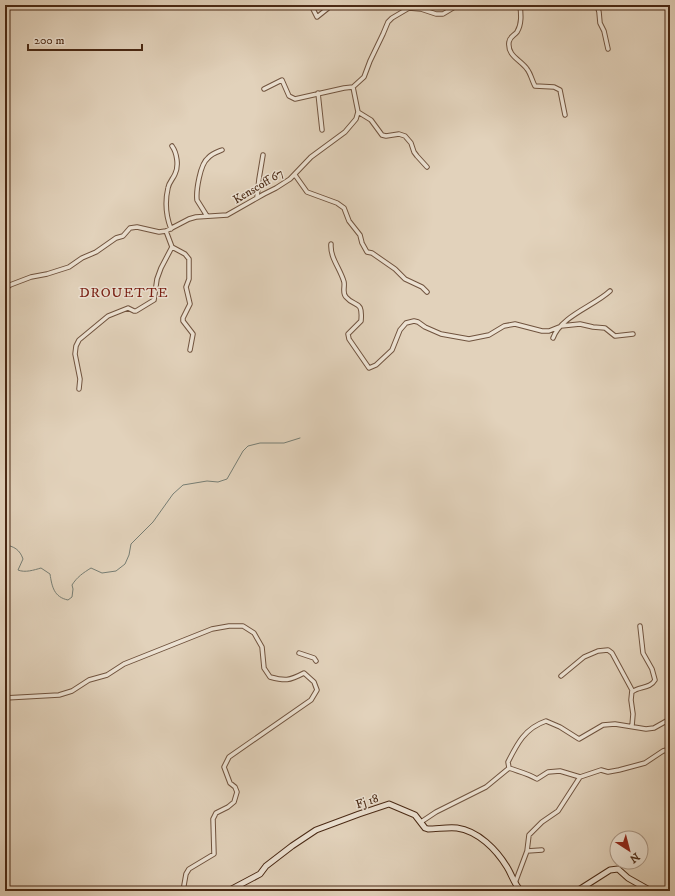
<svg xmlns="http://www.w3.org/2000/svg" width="675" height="896" font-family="'IM FELL DW Pica',serif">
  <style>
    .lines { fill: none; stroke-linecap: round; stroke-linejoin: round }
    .stream { stroke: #777e74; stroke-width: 1 }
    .street-casing { stroke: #70533e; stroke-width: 5.5 }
    .secondary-casing { stroke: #4a2914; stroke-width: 7 }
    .street { stroke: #ece2d3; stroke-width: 3.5 }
    .secondary { stroke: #ece2d3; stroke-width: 5 }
    .labels { text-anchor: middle; stroke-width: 3; stroke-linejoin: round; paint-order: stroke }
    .street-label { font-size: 12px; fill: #4a2914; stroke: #ece2d3 }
    .quarter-label { font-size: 14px; letter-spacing: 1px; fill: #7a1f14; stroke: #ece2d3 }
  </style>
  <rect width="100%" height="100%" fill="#e2d2bb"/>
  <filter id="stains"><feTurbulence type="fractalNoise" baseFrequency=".005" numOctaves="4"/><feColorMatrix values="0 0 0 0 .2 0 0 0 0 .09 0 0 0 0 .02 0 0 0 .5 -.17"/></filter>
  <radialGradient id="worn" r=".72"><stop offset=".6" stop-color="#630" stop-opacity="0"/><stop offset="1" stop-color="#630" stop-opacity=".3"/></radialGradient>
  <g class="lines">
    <path class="stream" d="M 5,545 C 14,546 20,550 23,559 L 18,570 C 25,573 34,570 41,568 L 50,574 C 52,587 54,597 68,600 L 72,597 L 73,589 L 72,585 C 77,577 83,573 91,568 L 102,573 L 116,571 L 125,564 L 129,555 L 131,544 L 153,522 L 173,494 L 183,485 L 207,481 L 218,482 L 227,479 L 243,451 L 248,446 L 260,443 L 284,443 L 300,438"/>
    <defs>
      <path id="street" d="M 311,5 L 317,17 L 332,5
        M 520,5 C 521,14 522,24 517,32 C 514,36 510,36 509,42 C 507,56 521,60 527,69 C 531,74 532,81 535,86 L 554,87 L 560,90 L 565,115
        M 597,5 L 599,12 L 600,23 L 604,31 L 608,49
        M 264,89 L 282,80 L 289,96 L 295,99 L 344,88 L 353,87
        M 318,93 L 322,130
        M 358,112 L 371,120 L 382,135 L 386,136 L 399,134 L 405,136 L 411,143 L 414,152 L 417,156 L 427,167
        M 295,175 L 307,192 L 337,203 L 344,208 L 349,221 L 360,235 L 362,243 L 367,252 L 372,253 L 395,269 L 405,279 L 422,287 L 427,292
        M 257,197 L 259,179 L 263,155
        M 207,216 L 197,200 C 196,191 200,164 208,158 C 211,154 217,152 222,150
        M 171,229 C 166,216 165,201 168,188 C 169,182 173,179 175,174 C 179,166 177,153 172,146
        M 331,244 C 330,258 340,268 344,282 C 345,287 342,293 346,297 C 355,308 363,299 361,321 L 348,334 L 349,339 L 369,368 L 376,365 L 392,350 L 400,330 L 406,323 L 414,321 L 418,322 L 425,327 L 441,334 L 469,339 L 489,335 L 504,326 L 515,324 L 542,331 L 549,331 L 559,327
        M 172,247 L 185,254 L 189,259 L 189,279 L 186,287 L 190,304 L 183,318 L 183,321 L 193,334 L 190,350
        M 5,289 L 10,285 L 31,277 L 47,274 L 69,267 L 82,258 L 96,252 L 116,238 L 123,236 L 130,228 L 137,227 L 159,232 L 166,231 L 189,219 L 196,217 L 227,215 L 264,194 L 276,188 L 290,179 L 311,157 L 345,132 L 356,119 L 358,112 L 353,87 L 364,77 L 370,61 L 383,34 L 388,22 L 392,18 L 409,8 L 421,9 L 436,14 L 443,14 L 458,5
        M 561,326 L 580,324 L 593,327 L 605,328 L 615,336 L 633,334
        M 553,338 C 561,316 594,306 610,291
        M 79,389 L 80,379 L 75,354 L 76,346 L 79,340 L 108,316 L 128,308 L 134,311 L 136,311 L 154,300 L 157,279 L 161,268 L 172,247 L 166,231
        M 299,653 L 314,658 L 316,661
        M 561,676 L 584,657 L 598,651 L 608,650 L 612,653 L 632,690 L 631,700 L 633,714 L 632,726
        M 632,692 C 639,686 650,689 655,680 L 652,669 L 643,653 L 640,626
        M 5,698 L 59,695 L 72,691 L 89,680 L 107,675 L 124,664 L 212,629 L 229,626 L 243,626 L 254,633 L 262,647 L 264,668 L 270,677 C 285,681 289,681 304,673 L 314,682 L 317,690 L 311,700 L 229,757 L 224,767 L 230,783 L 235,787 L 237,792 L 234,802 L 228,807 L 216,813 L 213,819 L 214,854 L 189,869 L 186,874 L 183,891
        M 509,768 C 520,772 527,773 537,779 L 548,772 L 560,771 L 580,777
        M 580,777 L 601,770 L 608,772 L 619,770 L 645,763 L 663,751 L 670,749
        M 421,822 L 436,812 L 486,787 L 509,768 L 508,762 C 517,744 525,728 546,721 L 560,727 L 579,739 L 603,725 L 615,724 L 646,729 L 654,728 L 670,719
        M 527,851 L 529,835 L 542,822 L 558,811 L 580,777
        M 515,883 L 527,851 L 542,850"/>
      <path id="secondary" d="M 228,891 L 260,874 L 266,866 L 292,846 L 316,830 L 359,814 L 389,804 L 415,815 L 425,828 L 428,829 C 437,829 448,827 457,828 C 478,831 496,849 507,867 C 512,875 514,884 521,891
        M 577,891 L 610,870 L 618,869 L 628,878 L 651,891"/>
    </defs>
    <use href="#street" class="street-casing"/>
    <use href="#secondary" class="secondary-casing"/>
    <use href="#street" class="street"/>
    <use href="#secondary" class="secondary"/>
  </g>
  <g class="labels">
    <g class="street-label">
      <text transform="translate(258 186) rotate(-31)" y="4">Kenscoff 67</text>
      <text transform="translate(367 801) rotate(-18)" y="4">Fj 18</text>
    </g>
    <g class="quarter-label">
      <text x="124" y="297">DROUETTE</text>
    </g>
  </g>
  <rect width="675" height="896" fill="none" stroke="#e2d2bb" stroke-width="20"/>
  <rect x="6" y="6" width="663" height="884" fill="none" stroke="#4a2914" stroke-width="2"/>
  <rect x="10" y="10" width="655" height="876" fill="none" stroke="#4a2914"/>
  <g transform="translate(629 850) rotate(144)"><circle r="19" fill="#ece2d3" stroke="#ab9887"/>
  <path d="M0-3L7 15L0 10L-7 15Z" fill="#8f2418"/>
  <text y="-6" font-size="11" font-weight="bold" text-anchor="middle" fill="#4a2914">N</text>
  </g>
  <path d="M28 44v6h114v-6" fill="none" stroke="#4a2914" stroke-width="2"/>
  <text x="34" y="44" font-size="12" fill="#4a2914" stroke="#ece2d3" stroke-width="3" paint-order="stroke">200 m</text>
  <rect width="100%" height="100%" filter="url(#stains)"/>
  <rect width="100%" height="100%" fill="url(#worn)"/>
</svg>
